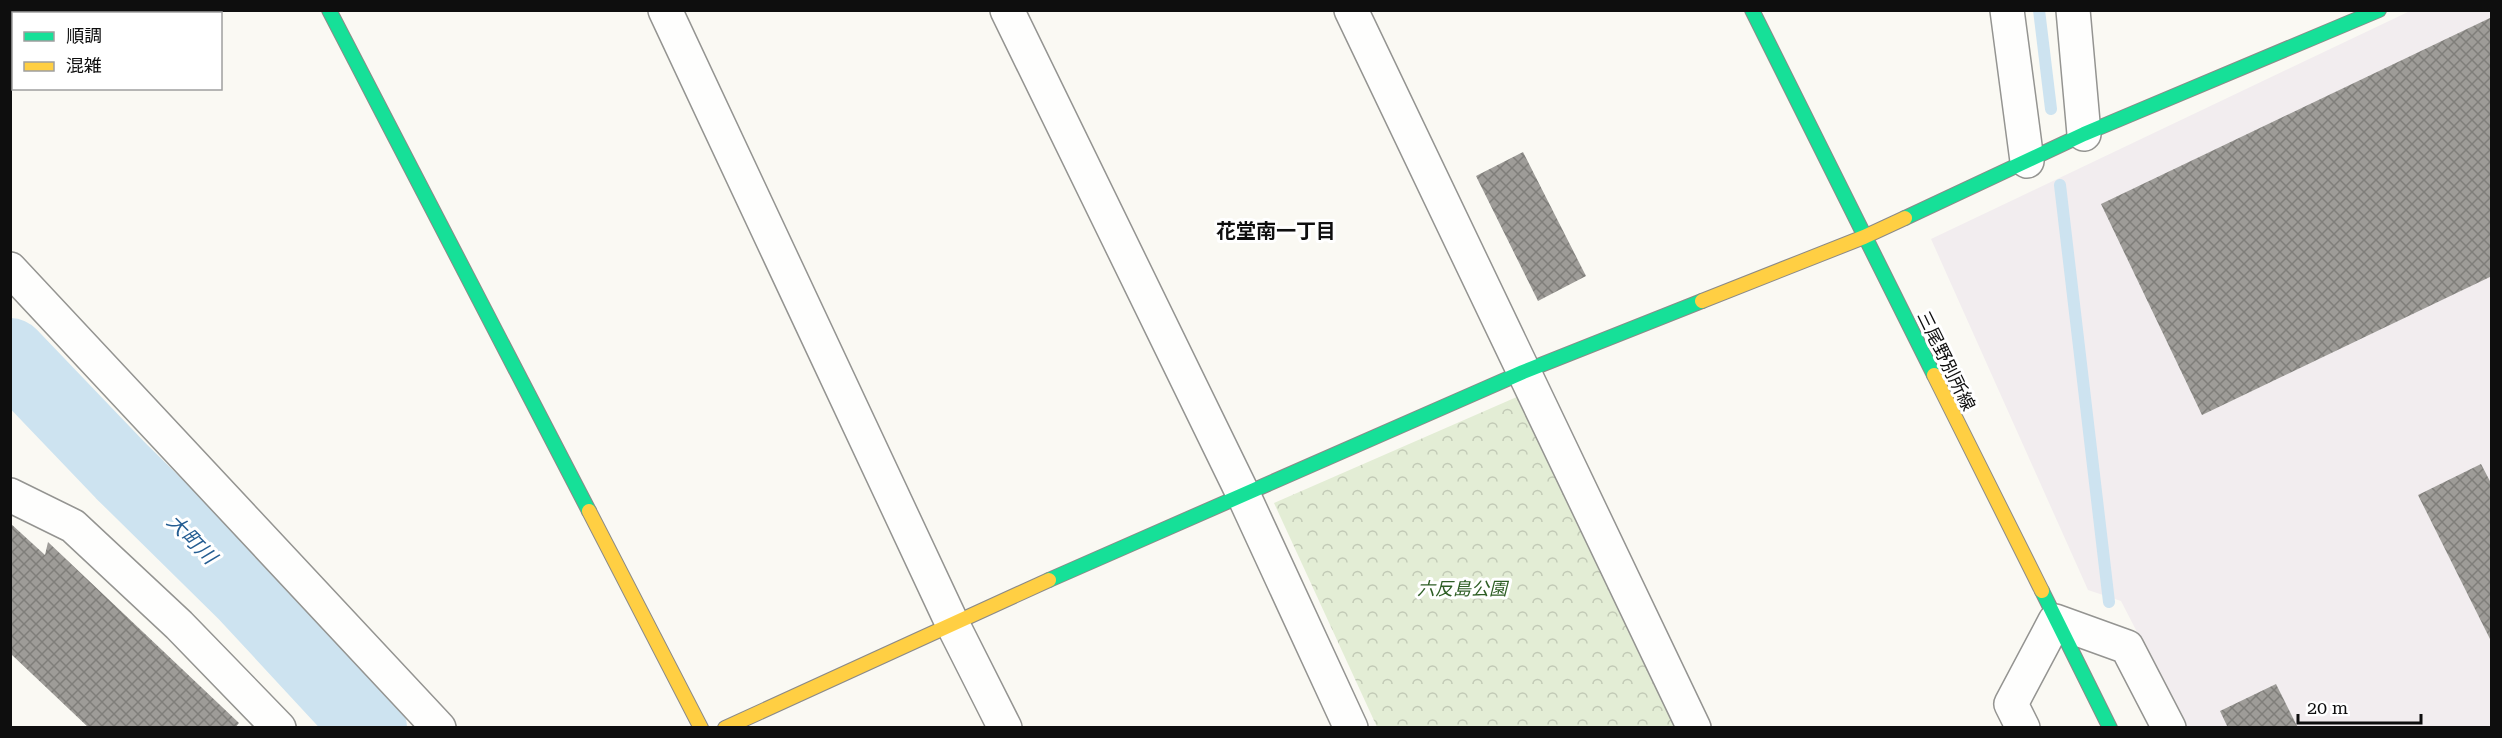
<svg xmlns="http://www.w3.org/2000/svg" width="2502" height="738" font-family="'Roboto Serif','Noto Sans JP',serif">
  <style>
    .industrial { fill: #f2edef }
    .park { fill: url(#park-crowns) }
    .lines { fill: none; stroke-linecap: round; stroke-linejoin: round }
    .stream { stroke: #cde3f0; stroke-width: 12 }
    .river { stroke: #cde3f0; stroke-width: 74 }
    .building { fill: url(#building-cross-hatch) }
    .street-casing { stroke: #949491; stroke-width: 36 }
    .fast-casing { stroke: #8b8a88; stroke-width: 16 }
    .slow-casing { stroke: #8b8a88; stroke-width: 16 }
    .street { stroke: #fefefd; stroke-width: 33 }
    .fast { stroke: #16e098; stroke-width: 14 }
    .slow { stroke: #ffcf43; stroke-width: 14 }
    .tram { stroke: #d5c7c6; stroke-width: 1.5 }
    .labels { text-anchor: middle; stroke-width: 6; stroke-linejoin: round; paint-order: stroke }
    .street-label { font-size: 18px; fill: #0e0e0e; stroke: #fff }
    .park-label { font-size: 18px; font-style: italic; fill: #2e5e25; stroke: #fff }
    .neighbourhood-label { font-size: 20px; font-weight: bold; fill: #0e0e0e; stroke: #fff }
    .water-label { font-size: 20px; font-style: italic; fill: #245d92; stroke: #fff }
  </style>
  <defs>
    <pattern id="park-crowns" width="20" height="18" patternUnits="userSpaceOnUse" patternTransform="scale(1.5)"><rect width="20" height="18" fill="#e3edd5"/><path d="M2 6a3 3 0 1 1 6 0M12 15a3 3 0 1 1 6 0" fill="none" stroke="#c2cab6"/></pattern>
    <pattern id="building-cross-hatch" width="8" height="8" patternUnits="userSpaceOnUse" patternTransform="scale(1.5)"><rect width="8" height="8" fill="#9e9c98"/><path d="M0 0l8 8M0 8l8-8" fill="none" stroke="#7f7e7a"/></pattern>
  </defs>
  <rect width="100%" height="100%" fill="#faf9f3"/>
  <path class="industrial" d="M 2410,11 L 2491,11 L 2491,727 L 2186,727 L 2121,601 L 2088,590 L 1931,239 Z"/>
  <path class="park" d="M 1519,396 L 1679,727 L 1377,727 L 1274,503 Z"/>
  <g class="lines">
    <path class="stream" d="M 2039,10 L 2051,109
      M 2060,185 L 2109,602"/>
    <path class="river" d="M 10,355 L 122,472 L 245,593 L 370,728"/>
  </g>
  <path class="building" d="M 2492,17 L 2492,276 L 2202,415 L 2101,204 Z
    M 1523,152 L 1586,276 L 1538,301 L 1476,176 Z
    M 2481,464 L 2492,485 L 2492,643 L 2418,495 Z
    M 10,523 L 45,555 L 48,542 L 239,723 L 235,728 L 89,728 L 12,655 L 10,657 Z
    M 2276,684 L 2298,728 L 2228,728 L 2220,711 Z"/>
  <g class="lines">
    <defs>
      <path id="street" d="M 665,10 L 952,623 L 1005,728
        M 1007,10 L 1243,494 L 1351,728
        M 1351,10 L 1694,728
        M 2007,10 L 2027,161
        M 2073,10 L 2084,134
        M 169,14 L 178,10
        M 10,67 L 14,66
        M 10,269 L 439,728
        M 10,495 L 73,526 L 179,625 L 279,728
        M 2023,728 L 2011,704 L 2055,621 L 2127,647 L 2169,728"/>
      <path id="fast" d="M 329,10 L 589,511
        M 1752,10 L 1934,375
        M 1905,218 L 2084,134 L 2379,10
        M 1049,580 L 1523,372 L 1702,301
        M 2042,591 L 2110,728"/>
      <path id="slow" d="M 1702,301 L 1864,237 L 1905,218
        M 1934,375 L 2042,591
        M 589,511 L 701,728
        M 725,728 L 1049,580"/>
    </defs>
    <use href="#street" class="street-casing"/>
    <use href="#fast" class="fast-casing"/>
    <use href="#slow" class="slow-casing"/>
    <use href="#street" class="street"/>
    <use href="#fast" class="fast"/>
    <use href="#slow" class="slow"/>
    <path class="tram" d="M 10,13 L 20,10"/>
  </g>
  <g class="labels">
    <g class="street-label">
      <text transform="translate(1946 361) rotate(64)" y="6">三尾野別所線</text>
    </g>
    <g class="park-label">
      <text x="1462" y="595">六反島公園</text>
    </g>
    <g class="neighbourhood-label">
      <text x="1276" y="238">花堂南一丁目</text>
    </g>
    <g class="water-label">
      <text transform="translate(192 539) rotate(45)" y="7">大町川</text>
    </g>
  </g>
  <rect width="2502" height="738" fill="none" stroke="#0e0e0e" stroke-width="24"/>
  <rect x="12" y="12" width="210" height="78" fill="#ffffff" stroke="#9f9f9f" stroke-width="1.5"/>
  <rect x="24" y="32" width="30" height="9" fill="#16e098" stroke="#9f9f9f" stroke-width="1.5"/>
  <text x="66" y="42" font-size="18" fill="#0e0e0e">順調</text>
  <rect x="24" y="62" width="30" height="9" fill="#ffcf43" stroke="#9f9f9f" stroke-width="1.5"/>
  <text x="66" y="72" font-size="18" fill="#0e0e0e">混雑</text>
  <path d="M2298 714v9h123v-9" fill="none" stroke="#0e0e0e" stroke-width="3"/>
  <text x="2307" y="714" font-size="18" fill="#0e0e0e" stroke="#ffffff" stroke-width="4.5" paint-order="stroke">20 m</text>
</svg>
